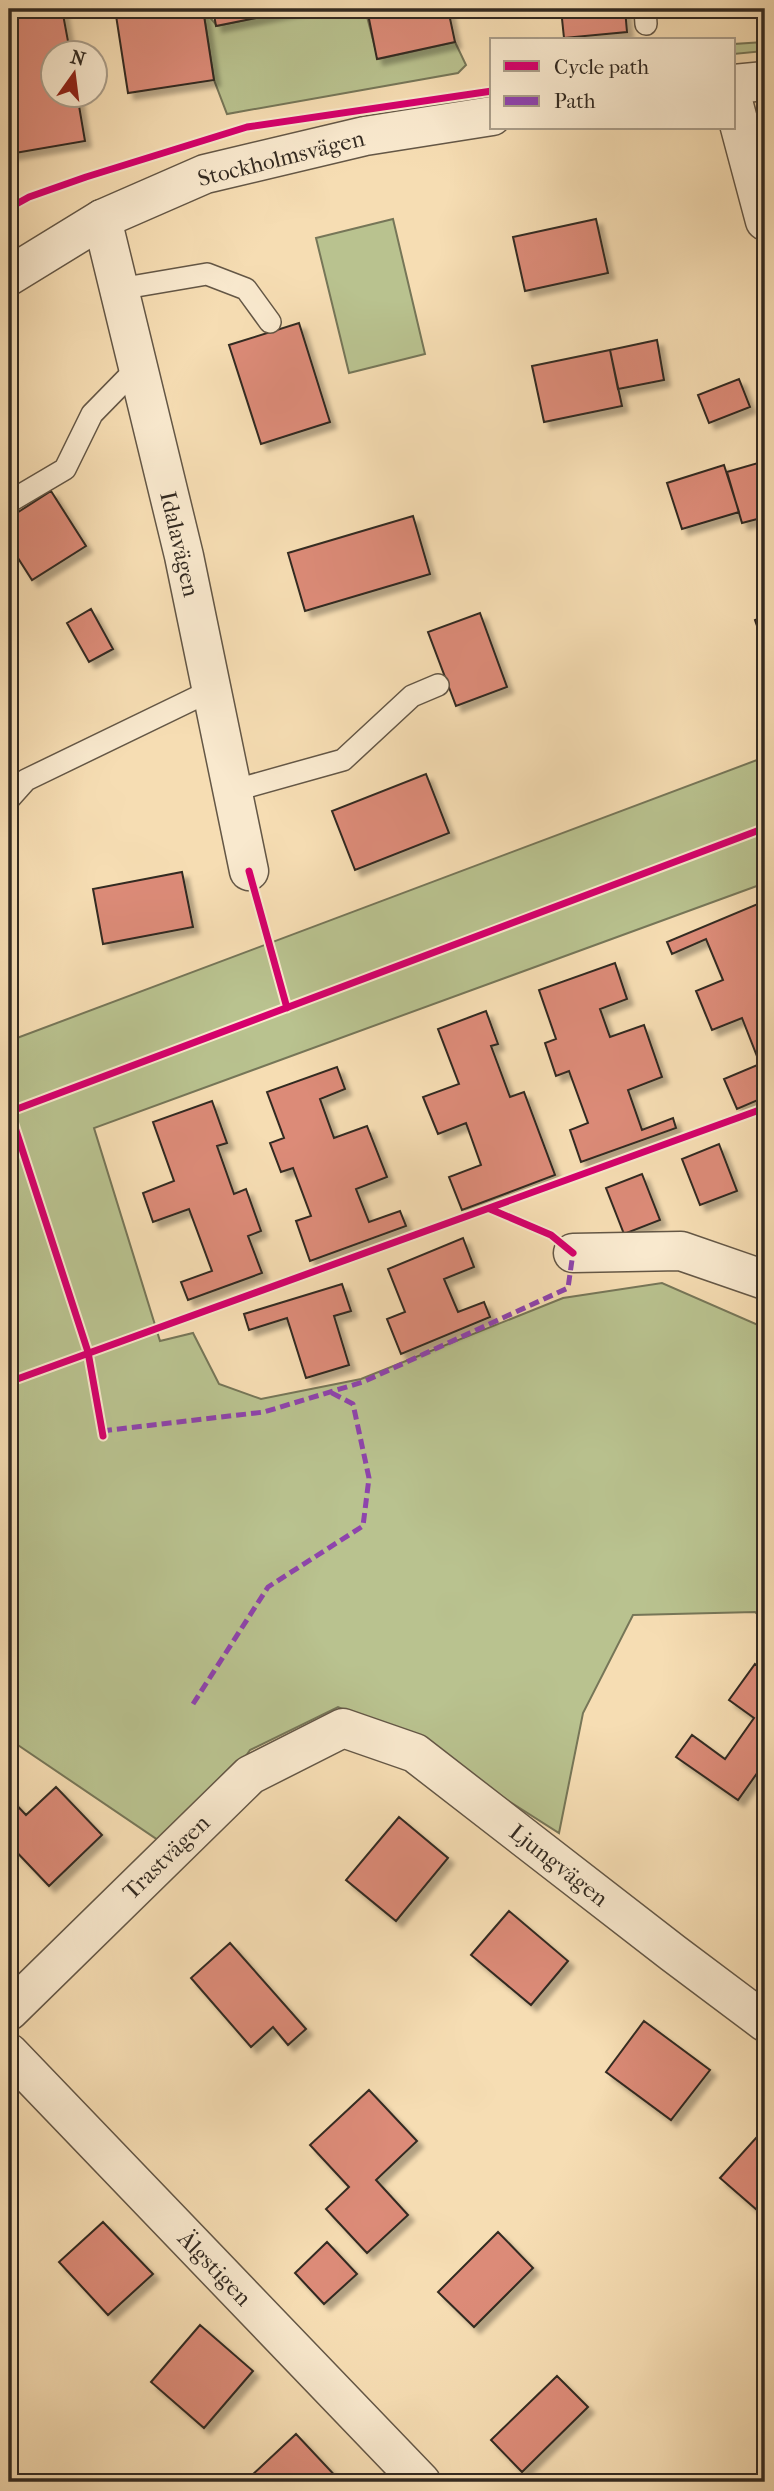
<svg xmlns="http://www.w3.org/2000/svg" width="774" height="2491" font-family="'IM FELL French Canon',serif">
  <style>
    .green { fill: #b9c28f; stroke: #767658; stroke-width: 2 }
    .building { fill: #dc8b78; stroke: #332a21; stroke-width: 2; filter: url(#shadow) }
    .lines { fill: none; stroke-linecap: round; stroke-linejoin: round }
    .service-casing { stroke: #645746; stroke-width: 24 }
    .minor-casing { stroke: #645746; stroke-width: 41 }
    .tertiary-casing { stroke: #645746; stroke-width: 41 }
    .service { stroke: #f9e9ce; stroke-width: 21 }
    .minor { stroke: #f9e9ce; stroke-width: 38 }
    .tertiary { stroke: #f9e9ce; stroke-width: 38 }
    .quiet { stroke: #8e44ad; stroke-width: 5; stroke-dasharray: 10 5; stroke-linecap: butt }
    .cycleway-casing { stroke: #f9e9ce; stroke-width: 11 }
    .cycleway { stroke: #d6006c; stroke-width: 7 }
    .labels { text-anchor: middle; stroke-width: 6; stroke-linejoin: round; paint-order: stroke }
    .street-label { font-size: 23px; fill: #332a21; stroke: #f9e9ce }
  </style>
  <defs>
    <filter id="shadow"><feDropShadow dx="6" dy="6" stdDeviation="2" flood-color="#0004"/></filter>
  </defs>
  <rect width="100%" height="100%" fill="#f6ddb3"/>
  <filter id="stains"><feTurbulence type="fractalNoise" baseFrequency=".00286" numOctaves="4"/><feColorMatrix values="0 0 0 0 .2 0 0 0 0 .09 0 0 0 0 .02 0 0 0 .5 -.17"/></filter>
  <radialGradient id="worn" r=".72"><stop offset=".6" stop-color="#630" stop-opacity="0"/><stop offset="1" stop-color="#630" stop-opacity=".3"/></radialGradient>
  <path class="green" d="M 203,9 L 217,26 L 300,9 L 365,9 L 378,59 L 455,42 L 466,65 L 458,73 L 227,114 L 214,80 Z
    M 765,42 L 765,51 L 734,54 L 734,44 Z
    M 393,219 L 425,354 L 349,373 L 316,238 Z
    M 765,757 L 765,883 L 94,1128 L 160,1341 L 193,1333 L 219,1384 L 261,1399 L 361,1379 L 563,1298 L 662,1283 L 765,1328 L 765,1621 L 755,1612 L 633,1615 L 583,1713 L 559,1833 L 400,1732 L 338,1707 L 250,1750 L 198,1826 L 161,1842 L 9,1739 L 9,1041 Z"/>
  <path class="building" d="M 9,9 L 62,9 L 70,52 L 52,52 L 52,94 L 77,94 L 85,141 L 9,154 Z
    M 115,9 L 203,9 L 214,80 L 128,93 Z
    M 213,9 L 300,9 L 216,26 Z
    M 367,9 L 448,9 L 455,42 L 377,59 Z
    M 561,9 L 625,9 L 627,32 L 564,38 Z
    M 596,219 L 608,273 L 525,291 L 513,237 Z
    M 299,323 L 330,422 L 261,444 L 229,345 Z
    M 657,340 L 664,380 L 618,389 L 610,350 Z
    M 610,350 L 622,406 L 544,422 L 532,366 Z
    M 739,379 L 750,407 L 709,423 L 698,395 Z
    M 765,461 L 765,517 L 742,523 L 727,472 Z
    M 724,465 L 739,512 L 682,529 L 667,483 Z
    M 51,491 L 86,546 L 32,580 L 9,544 L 9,518 Z
    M 413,516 L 430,574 L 305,611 L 288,553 Z
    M 91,609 L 113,649 L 89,662 L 67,623 Z
    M 480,613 L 507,687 L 456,706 L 428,632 Z
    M 765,616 L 765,649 L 755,620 Z
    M 426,774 L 449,833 L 355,870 L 332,811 Z
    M 182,872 L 193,927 L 103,944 L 93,889 Z
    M 760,903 L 765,916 L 765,1097 L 737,1109 L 724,1079 L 760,1064 L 742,1018 L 712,1030 L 696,991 L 723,980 L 706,939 L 672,954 L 667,942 Z
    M 615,963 L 627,999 L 600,1009 L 610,1037 L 644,1025 L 662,1077 L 628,1090 L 642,1130 L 673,1118 L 676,1128 L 581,1162 L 570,1130 L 588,1123 L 569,1071 L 556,1076 L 545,1043 L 556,1039 L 539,990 Z
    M 486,1011 L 498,1044 L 491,1046 L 510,1097 L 524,1092 L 555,1175 L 462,1210 L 449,1177 L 481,1165 L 466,1123 L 438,1134 L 423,1097 L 459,1084 L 438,1029 Z
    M 337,1067 L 345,1089 L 320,1099 L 334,1138 L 367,1126 L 387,1177 L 356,1189 L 369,1222 L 400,1211 L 406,1226 L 310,1261 L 296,1221 L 311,1216 L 293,1168 L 281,1172 L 270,1143 L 284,1138 L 267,1092 Z
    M 212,1101 L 227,1143 L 217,1146 L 234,1194 L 246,1189 L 261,1231 L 248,1236 L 262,1273 L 188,1300 L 181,1282 L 212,1271 L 189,1209 L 153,1222 L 143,1193 L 174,1181 L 153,1122 Z
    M 719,1144 L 737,1191 L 700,1205 L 682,1159 Z
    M 642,1174 L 660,1220 L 624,1234 L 606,1188 Z
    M 463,1238 L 474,1267 L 444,1279 L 458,1312 L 484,1302 L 490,1317 L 401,1354 L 387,1319 L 405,1312 L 388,1269 Z
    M 342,1284 L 351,1311 L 334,1316 L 349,1365 L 306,1378 L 287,1318 L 249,1330 L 244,1314 Z
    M 755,1664 L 765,1671 L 765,1762 L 738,1800 L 676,1757 L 692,1735 L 725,1759 L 754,1718 L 729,1700 Z
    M 56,1787 L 102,1835 L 49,1886 L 9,1844 L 9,1797 L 26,1815 Z
    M 399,1817 L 448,1858 L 396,1921 L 346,1880 Z
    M 509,1911 L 568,1961 L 531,2005 L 471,1955 Z
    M 230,1943 L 306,2029 L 288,2045 L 273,2027 L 251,2047 L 191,1978 Z
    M 644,2021 L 710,2070 L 671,2120 L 606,2072 Z
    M 369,2090 L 417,2141 L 376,2180 L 408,2215 L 367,2253 L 326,2209 L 349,2187 L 310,2145 Z
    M 765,2128 L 765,2200 L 757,2210 L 720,2178 Z
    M 103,2222 L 153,2274 L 108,2315 L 59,2262 Z
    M 498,2232 L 533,2268 L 474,2327 L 438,2292 Z
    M 327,2242 L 357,2274 L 324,2304 L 295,2273 Z
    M 200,2325 L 253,2371 L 204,2428 L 151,2382 Z
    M 557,2376 L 588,2407 L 522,2472 L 491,2440 Z
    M 296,2434 L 341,2482 L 255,2482 L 250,2477 Z"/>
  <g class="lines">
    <defs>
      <path id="service" d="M 645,9 L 646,24
        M 119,289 L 207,274 L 246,289 L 270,322
        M 9,502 L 65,469 L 92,414 L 138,367
        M 232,791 L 343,760 L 412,696 L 438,685
        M 9,799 L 26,780 L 212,690"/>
      <path id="minor" d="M 734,105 L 765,221
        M 102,219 L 184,556 L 249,871
        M 573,1253 L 681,1251 L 765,1280
        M 9,2011 L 250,1775 L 343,1728 L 415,1753 L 673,1953 L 765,2022
        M 9,2053 L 421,2482"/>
      <path id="tertiary" d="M 734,84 L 765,81
        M 9,276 L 102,219 L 205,174 L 365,136 L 492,116"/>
    </defs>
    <use href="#service" class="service-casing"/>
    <use href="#minor" class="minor-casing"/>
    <use href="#tertiary" class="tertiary-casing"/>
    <use href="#service" class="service"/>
    <use href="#minor" class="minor"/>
    <use href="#tertiary" class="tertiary"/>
    <path class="quiet" d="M 102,1431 L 264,1412 L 363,1382 L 568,1288 L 573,1253
      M 193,1704 L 268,1587 L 363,1526 L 369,1478 L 353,1404 L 330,1392"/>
    <defs>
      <path id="cycleway" d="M 9,208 L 29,197 L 86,177 L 247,127 L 492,91
        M 249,871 L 287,1008
        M 9,1112 L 765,828
        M 10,1112 L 88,1352 L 103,1436
        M 490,1209 L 551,1235 L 573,1253
        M 9,1382 L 765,1108"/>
    </defs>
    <use href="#cycleway" class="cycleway-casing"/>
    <use href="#cycleway" class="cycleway"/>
  </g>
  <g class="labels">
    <g class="street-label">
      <text transform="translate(281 158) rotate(-14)" y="8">Stockholmsvägen</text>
      <text transform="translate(180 544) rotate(77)" y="8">Idalavägen</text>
      <text transform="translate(166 1857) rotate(-44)" y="8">Trastvägen</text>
      <text transform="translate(559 1865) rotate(38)" y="8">Ljungvägen</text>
      <text transform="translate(215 2268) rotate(46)" y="8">Älgstigen</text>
    </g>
  </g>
  <rect width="774" height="2491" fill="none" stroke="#f6ddb3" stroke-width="35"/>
  <rect x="10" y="10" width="753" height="2470" fill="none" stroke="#332a21" stroke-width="3.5"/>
  <rect x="18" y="18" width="739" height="2456" fill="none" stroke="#332a21" stroke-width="2"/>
  <rect x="490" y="38" width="245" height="91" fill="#f9e9ce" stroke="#aa9d89" stroke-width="2"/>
  <rect x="504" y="61" width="35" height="10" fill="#d6006c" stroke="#aa9d89" stroke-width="2"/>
  <text x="554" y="74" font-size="21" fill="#332a21">Cycle path</text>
  <rect x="504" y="96" width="35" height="10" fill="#8e44ad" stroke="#aa9d89" stroke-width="2"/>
  <text x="554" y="108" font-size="21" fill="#332a21">Path</text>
  <g transform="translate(74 74) rotate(14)"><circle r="33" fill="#f9e9ce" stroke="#aa9d89" stroke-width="2"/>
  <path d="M0-5L12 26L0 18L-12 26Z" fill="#8f2418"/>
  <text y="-10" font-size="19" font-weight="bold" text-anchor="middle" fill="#332a21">N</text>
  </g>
  <rect width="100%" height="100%" filter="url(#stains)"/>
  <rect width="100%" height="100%" fill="url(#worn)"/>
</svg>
